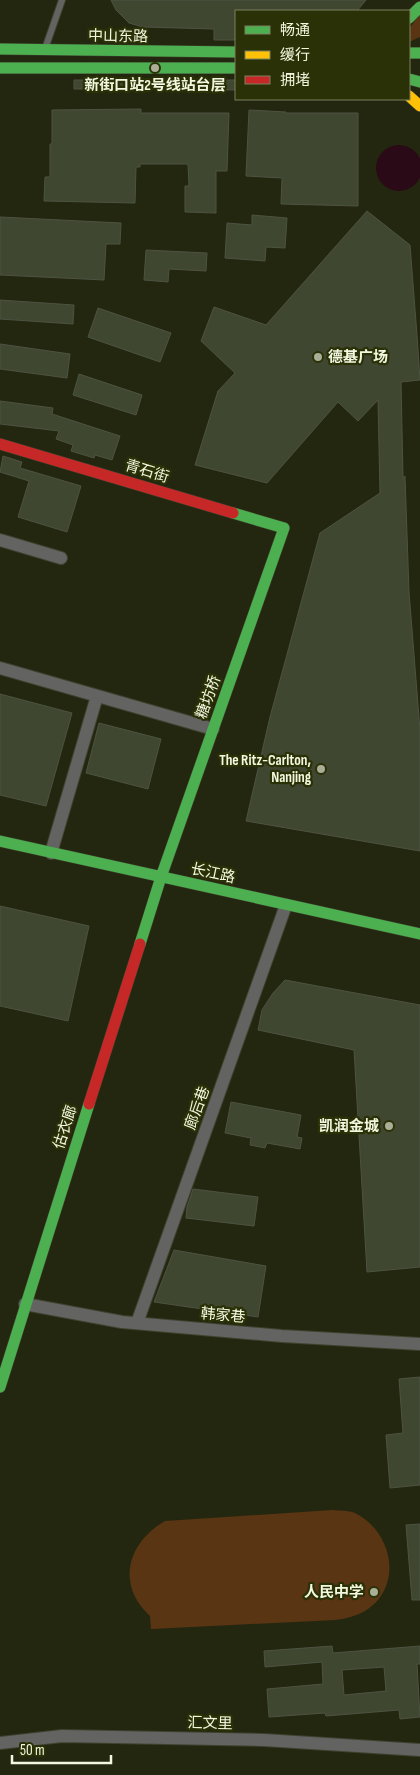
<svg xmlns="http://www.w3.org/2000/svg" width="420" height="1775" font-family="'Sofia Sans Condensed','Noto Sans SC',sans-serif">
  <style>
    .green { fill: #593514 }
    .water { fill: #2a0a16 }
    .building { fill: #3f4731; stroke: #4d5342; fill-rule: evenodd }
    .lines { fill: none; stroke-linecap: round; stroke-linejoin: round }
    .lane-casing { stroke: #3f422f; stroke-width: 8 }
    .street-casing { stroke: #3f422f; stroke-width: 14 }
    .fast-casing { stroke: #3f422f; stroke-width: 12 }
    .slow-casing { stroke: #3f422f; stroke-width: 12 }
    .jam-casing { stroke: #3f422f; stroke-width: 12 }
    .lane { stroke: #636361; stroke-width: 6 }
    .street { stroke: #636361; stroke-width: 12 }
    .fast { stroke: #4caf50; stroke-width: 11 }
    .slow { stroke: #ffc107; stroke-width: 11 }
    .jam { stroke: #c62828; stroke-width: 11 }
    .poi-dot { fill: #aaae97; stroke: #2b3106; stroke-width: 2 }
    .labels { text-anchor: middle; stroke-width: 4.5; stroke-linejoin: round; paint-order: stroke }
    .street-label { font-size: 15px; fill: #f2f7df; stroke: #2b3106 }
    .poi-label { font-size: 15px; font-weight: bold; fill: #f2f7df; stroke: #2b3106; text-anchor: end }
  </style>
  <rect width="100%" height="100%" fill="#242710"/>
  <path class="green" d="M 420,14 L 420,37 L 409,42 L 409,29 Z
    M 332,1510 C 339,1511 348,1510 355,1513 C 393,1532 404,1587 365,1611 C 356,1616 345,1619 335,1620 L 151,1629 L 150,1616 C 116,1585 127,1543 165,1521 Z"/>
  <path class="water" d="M376 168a23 23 0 1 1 46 0a23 23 0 1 1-46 0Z"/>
  <path class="building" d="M 111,0 L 366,0 L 357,11 L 236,11 L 236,40 L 214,40 L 214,29 L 143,27 L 129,23 L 116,10 Z
    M 74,80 L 236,80 L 236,90 L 74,89 Z
    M 141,109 L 141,113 L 229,113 L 227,171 L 216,171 L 216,213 L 185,212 L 185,186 L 189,186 L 188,164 L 140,164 L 140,167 L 136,167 L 135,203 L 44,201 L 45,177 L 50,177 L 50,144 L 52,144 L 52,110 Z
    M 249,110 L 286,112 L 286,113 L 358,113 L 358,206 L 281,204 L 282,178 L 246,176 Z
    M 367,211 L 410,245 L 417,335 L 420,380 L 401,382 L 403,478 L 405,476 L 409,592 L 420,730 L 420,851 L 246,821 L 270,717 L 320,533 L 380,493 L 378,400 L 358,421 L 338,402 L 267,483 L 195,465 L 218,391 L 235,373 L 201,341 L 214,307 L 266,325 Z
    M 252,215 L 287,218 L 285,248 L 266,247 L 265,261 L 225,258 L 227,223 L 252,225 Z
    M 0,217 L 121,223 L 120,244 L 106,244 L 104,280 L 0,275 Z
    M 146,250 L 207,253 L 206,271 L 169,269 L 168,282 L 144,280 Z
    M 0,300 L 74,305 L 73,324 L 0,319 Z
    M 98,308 L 171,333 L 160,362 L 88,337 Z
    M 0,344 L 70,354 L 67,378 L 0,369 Z
    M 79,374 L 142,395 L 136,415 L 73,395 Z
    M 0,401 L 53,408 L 52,414 L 120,436 L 112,460 L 95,455 L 94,458 L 71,451 L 73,445 L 56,439 L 59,431 L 0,424 Z
    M 3,456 L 22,462 L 20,468 L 81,486 L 67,532 L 18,517 L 29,481 L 0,472 Z
    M 0,694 L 72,713 L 46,806 L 0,795 Z
    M 99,723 L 161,739 L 148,789 L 86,773 Z
    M 0,906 L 89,926 L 68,1021 L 0,1006 Z
    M 285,980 L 420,1005 L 420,1267 L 367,1272 L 354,1050 L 258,1030 L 262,1010 L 273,993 Z
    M 231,1102 L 301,1115 L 297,1137 L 302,1138 L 300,1149 L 267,1143 L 265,1148 L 250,1145 L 251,1138 L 225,1133 Z
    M 193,1189 L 258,1197 L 254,1226 L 186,1218 L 187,1207 Z
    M 174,1250 L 266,1266 L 258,1317 L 154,1302 Z
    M 420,1377 L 420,1485 L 390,1488 L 386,1435 L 403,1433 L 399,1379 Z
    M 420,1524 L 420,1600 L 412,1600 L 406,1525 Z
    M 332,1646 L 333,1653 L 420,1646 L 420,1664 L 417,1664 L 420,1717 L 400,1719 L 399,1710 L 326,1716 L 325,1713 L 269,1717 L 267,1689 L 323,1684 L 322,1662 L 265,1667 L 264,1651 ZM 384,1667 L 386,1691 L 344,1695 L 342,1670 Z"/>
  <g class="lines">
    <defs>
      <path id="lane" d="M 46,46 L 62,0"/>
      <path id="street" d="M 0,540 L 61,558
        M 0,668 L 213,729
        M 51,853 L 97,696
        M 25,1304 L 122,1322 L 282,1336 L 420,1344
        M 137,1323 L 286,905
        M 0,1743 L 62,1736 L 264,1740 L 420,1750"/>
      <path id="fast" d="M 409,18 L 420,7
        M 0,49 L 236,52
        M 409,53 L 420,53
        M 0,68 L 236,68
        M 409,79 L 420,82
        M 0,841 L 420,934
        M 140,944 L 161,877 L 284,528 L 233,513
        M 0,1387 L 89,1104"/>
      <path id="slow" d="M 409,96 L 420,106"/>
      <path id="jam" d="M 0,444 L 233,513
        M 89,1104 L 140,944"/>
    </defs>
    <use href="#lane" class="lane-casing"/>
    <use href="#street" class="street-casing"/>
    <use href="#fast" class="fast-casing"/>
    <use href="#slow" class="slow-casing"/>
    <use href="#jam" class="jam-casing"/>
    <use href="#lane" class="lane"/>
    <use href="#street" class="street"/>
    <use href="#fast" class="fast"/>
    <use href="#slow" class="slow"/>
    <use href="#jam" class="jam"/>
  </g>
  <g class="poi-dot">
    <circle cx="155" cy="68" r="5"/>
    <circle cx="318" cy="357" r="5"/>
    <circle cx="321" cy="769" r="5"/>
    <circle cx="389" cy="1126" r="5"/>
    <circle cx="374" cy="1592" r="5"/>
  </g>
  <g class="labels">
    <g class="street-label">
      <text transform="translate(118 36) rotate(1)" y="5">中山东路</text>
      <text transform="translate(147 471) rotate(17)" y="5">青石街</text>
      <text transform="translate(208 697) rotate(-70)" y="5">糖坊桥</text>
      <text transform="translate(213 873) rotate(12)" y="5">长江路</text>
      <text transform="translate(197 1108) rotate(-70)" y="5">廊后巷</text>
      <text transform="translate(65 1127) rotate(-72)" y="5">估衣廊</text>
      <text transform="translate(223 1315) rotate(5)" y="5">韩家巷</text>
      <text transform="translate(210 1723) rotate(1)" y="5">汇文里</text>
    </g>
    <g class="poi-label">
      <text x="155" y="90" text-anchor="middle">新街口站2号线站台层</text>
      <text x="328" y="362" text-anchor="start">德基广场</text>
      <text x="311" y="765">The Ritz-Carlton,<tspan x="311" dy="17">Nanjing</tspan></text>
      <text x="379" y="1131">凯润金城</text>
      <text x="364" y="1597">人民中学</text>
    </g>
  </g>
  <rect x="235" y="10" width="175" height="90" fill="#2b3106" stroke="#7b805d"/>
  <rect x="245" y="26" width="25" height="8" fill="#4caf50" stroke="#7b805d"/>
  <text x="280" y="35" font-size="15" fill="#f2f7df">畅通</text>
  <rect x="245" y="51" width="25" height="8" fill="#ffc107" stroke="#7b805d"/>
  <text x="280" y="60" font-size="15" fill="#f2f7df">缓行</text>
  <rect x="245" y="76" width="25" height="8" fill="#c62828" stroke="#7b805d"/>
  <text x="280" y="85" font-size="15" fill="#f2f7df">拥堵</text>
  <path d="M12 1755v8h99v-8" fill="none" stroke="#f2f7df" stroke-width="2.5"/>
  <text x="20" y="1755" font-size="15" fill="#f2f7df" stroke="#2b3106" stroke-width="4" paint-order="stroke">50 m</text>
</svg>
